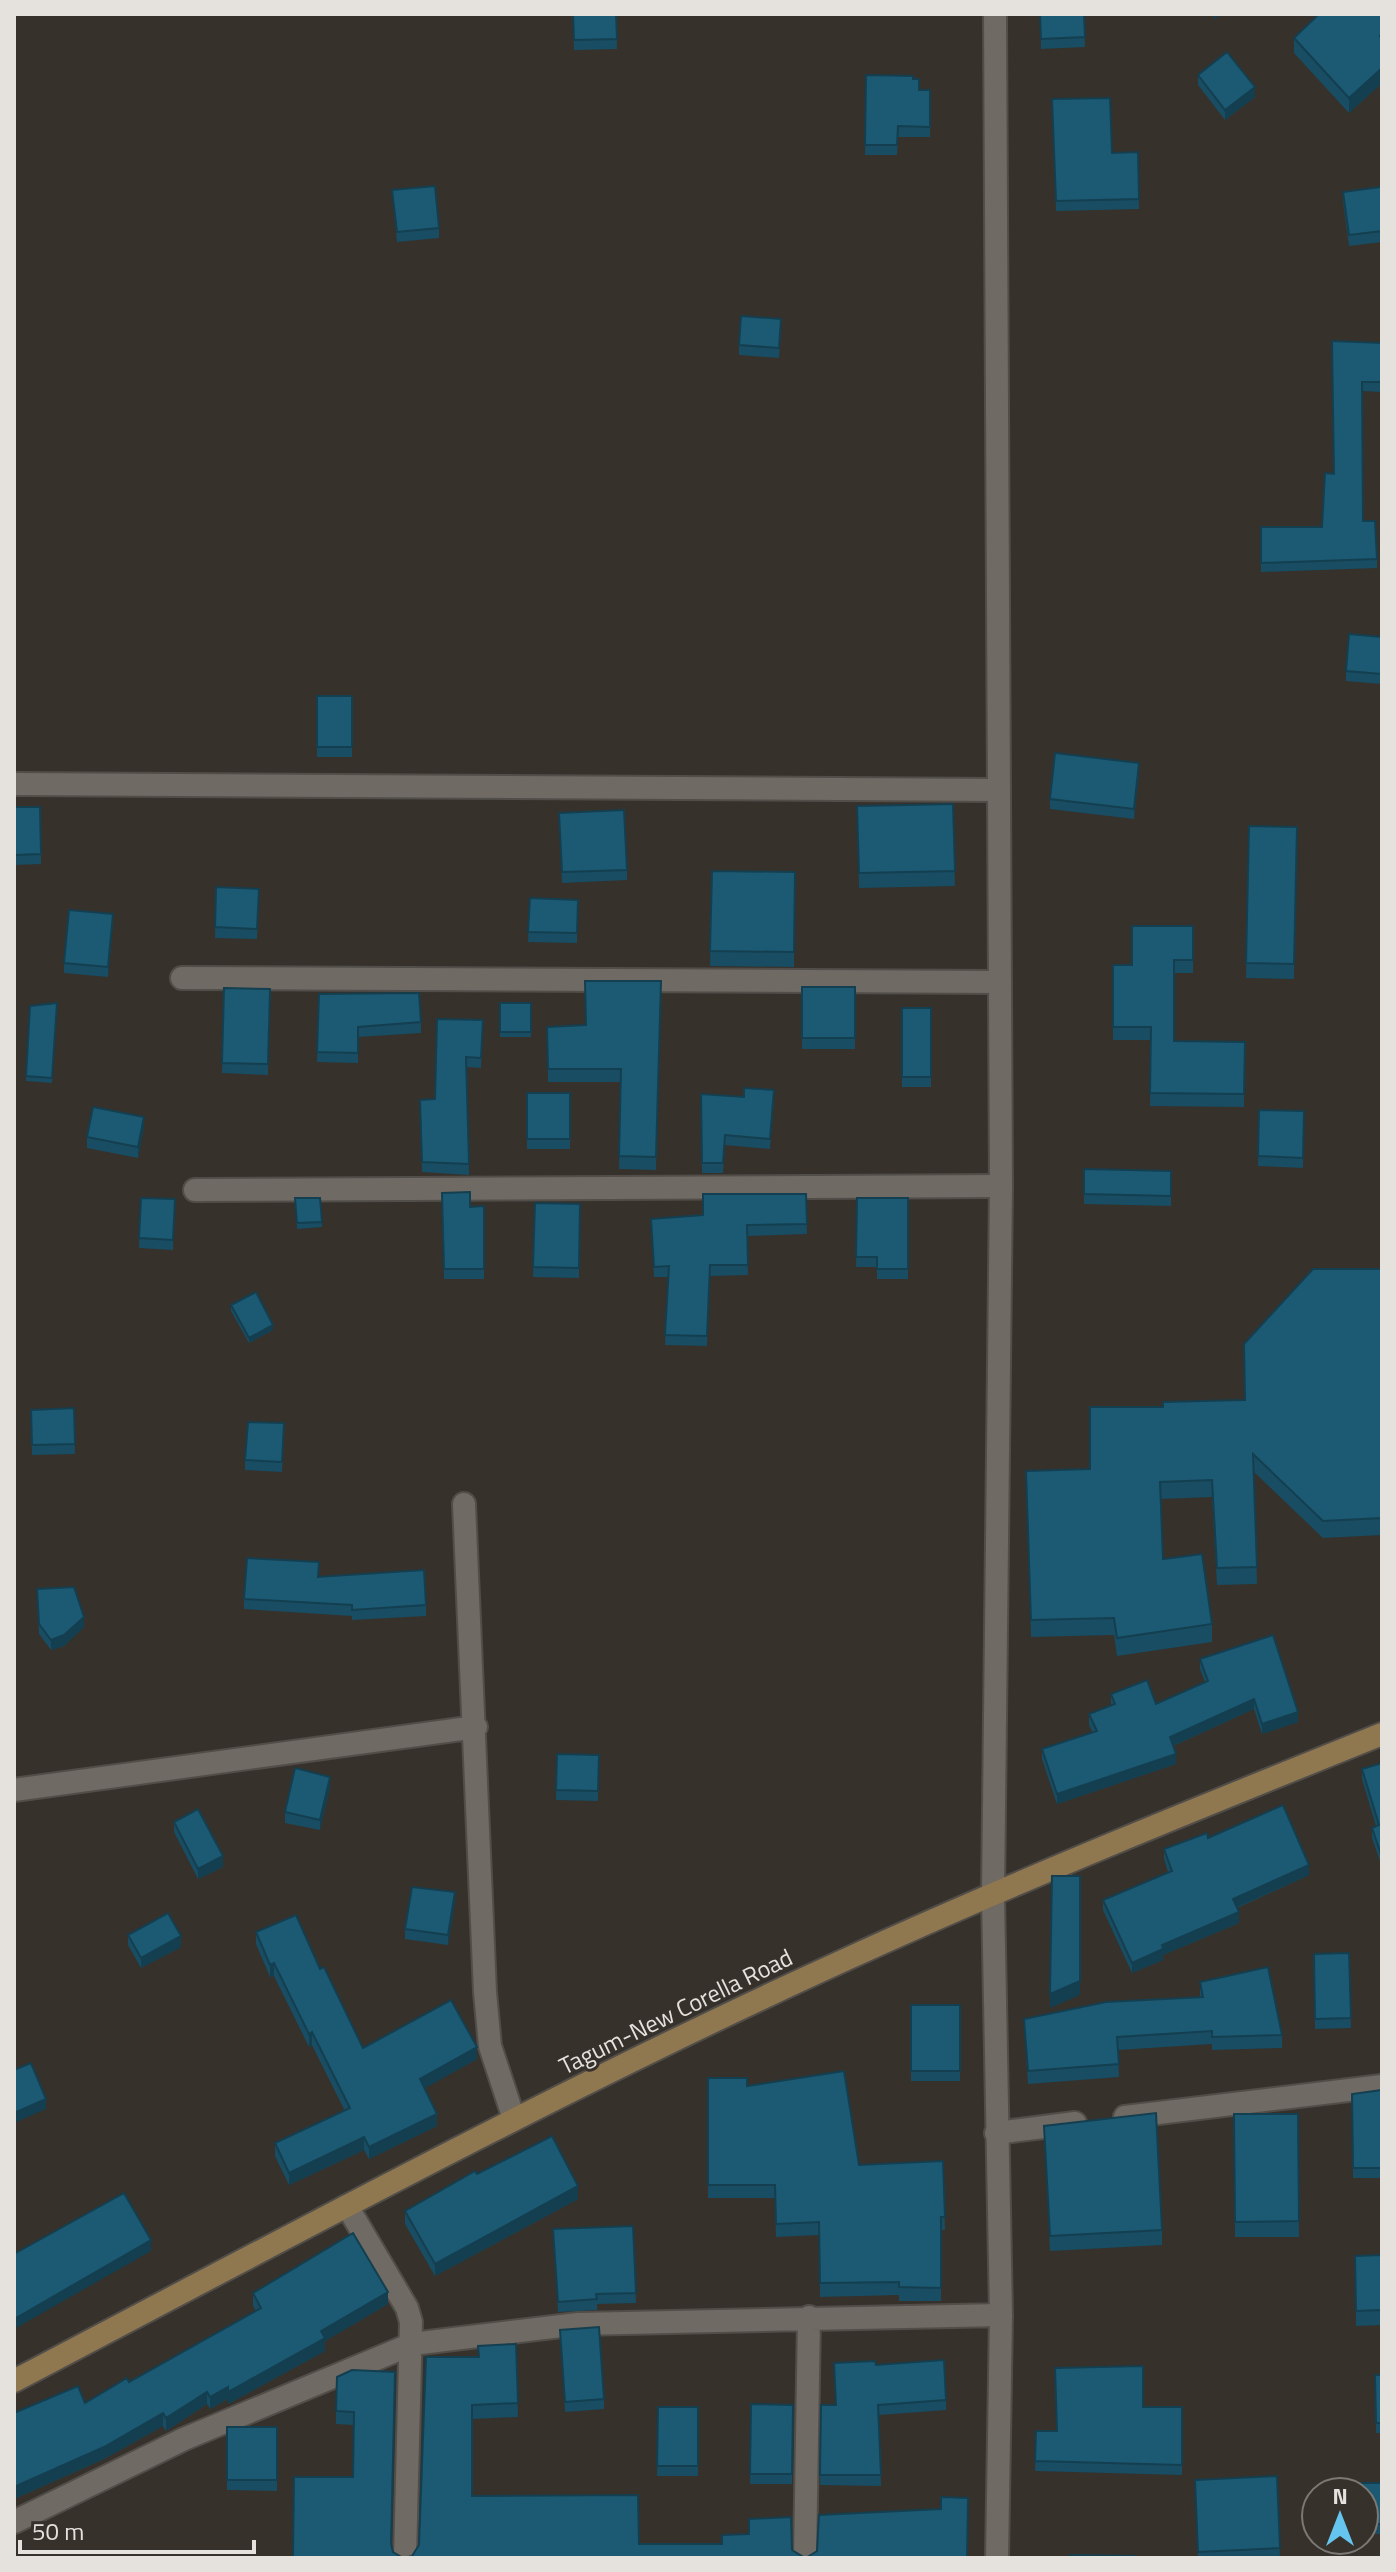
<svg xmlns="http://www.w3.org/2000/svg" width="1396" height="2572" font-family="'Titillium Web',sans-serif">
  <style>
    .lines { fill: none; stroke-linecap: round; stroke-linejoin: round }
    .minor-casing { stroke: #514d49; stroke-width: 26 }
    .tertiary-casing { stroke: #514d49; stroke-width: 26 }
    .secondary-casing { stroke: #514d49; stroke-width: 26 }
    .minor { stroke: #6f6a63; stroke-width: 22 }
    .tertiary { stroke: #6f6a63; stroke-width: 22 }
    .secondary { stroke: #8f774f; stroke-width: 22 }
    .wall { fill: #184d63 }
    .shaded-wall { fill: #143f50 }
    .building { fill: #1c5a73; stroke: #143f50; stroke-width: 2 }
    .labels { text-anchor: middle; stroke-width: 6; stroke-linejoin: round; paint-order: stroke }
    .street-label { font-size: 24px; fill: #e5e2de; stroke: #36312b }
  </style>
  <rect width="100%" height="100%" fill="#36312b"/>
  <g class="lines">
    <defs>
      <path id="minor" d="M 17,784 L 999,790
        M 182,978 L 1000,982
        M 195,1190 L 1001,1186
        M 464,1504 L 485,1992 L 490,2046 L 514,2119
        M 14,1790 L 476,1727
        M 993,1896 L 1001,2315 L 997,2558
        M 1125,2117 L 1382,2086
        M 996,2133 L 1075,2123
        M 347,2206 L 407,2308 L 411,2322 L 405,2558
        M 14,2522 L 184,2439 L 412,2344 L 578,2324 L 1001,2315
        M 805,2558 L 809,2317"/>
      <path id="tertiary" d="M 993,1896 L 1001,1186 L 995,14"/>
      <path id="secondary" d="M 14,2381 C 290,2236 565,2087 849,1958 C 1024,1878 1203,1806 1382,1734"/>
    </defs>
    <use href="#minor" class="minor-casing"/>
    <use href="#tertiary" class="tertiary-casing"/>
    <use href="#secondary" class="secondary-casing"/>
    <use href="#minor" class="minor"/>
    <use href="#tertiary" class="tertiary"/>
    <use href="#secondary" class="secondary"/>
  </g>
  <path class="wall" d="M 573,14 L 616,14 L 617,49 L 574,50 Z
    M 1040,14 L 1084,14 L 1085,47 L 1041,49 Z
    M 1382,14 L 1382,83 L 1349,113 L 1294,53 L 1294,38 Z
    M 866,75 L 913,79 L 919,90 L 930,90 L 930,137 L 898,137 L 897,155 L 865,155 Z
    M 1198,75 L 1255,97 L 1225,120 L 1198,85 Z
    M 1052,99 L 1112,153 L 1138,152 L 1139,209 L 1056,211 Z
    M 392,190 L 439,228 L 439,238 L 397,242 Z
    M 1343,192 L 1382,195 L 1382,242 L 1349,246 L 1343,202 Z
    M 781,330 L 779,358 L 739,355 L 739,345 Z
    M 1332,341 L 1382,343 L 1382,392 L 1362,391 L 1363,521 L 1377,559 L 1377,568 L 1261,572 L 1261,527 L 1322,527 L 1334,474 Z
    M 1382,637 L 1382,684 L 1346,681 L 1346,671 Z
    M 317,696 L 352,696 L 352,757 L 317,757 Z
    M 1139,774 L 1134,819 L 1050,809 L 1050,799 Z
    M 953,804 L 955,886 L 859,888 L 857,806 Z
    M 14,807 L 40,807 L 41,864 L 14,865 Z
    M 559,813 L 627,870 L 627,880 L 562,883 Z
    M 1249,826 L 1297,827 L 1294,979 L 1246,978 Z
    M 712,871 L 795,872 L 794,967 L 710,966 Z
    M 216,887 L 259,889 L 257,939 L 215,938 Z
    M 530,898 L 578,900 L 577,943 L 528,942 Z
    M 113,924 L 108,977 L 64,973 L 64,963 Z
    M 1193,926 L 1193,973 L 1174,973 L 1174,1041 L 1245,1042 L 1244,1107 L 1150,1106 L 1151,1040 L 1113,1040 L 1113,965 L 1132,965 Z
    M 661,981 L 656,1170 L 619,1169 L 621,1082 L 548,1082 L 547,1040 L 585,1025 Z
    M 802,987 L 855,987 L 855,1049 L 802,1049 Z
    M 224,988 L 270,989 L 268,1075 L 222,1073 Z
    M 319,994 L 421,1022 L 421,1033 L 358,1037 L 358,1063 L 317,1062 Z
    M 57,1003 L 52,1083 L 26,1081 L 30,1006 Z
    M 500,1003 L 531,1003 L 531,1037 L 500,1037 Z
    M 902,1008 L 931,1008 L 931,1087 L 902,1087 Z
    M 483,1020 L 481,1068 L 467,1067 L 469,1175 L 422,1172 L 420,1100 L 435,1099 Z
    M 527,1093 L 570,1093 L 570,1149 L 527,1149 Z
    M 701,1094 L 774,1100 L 770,1149 L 725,1145 L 723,1173 L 702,1173 Z
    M 1259,1110 L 1304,1111 L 1303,1168 L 1258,1166 Z
    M 144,1127 L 138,1158 L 87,1148 L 87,1137 Z
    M 1084,1169 L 1171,1171 L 1171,1206 L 1084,1204 Z
    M 442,1193 L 470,1207 L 484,1206 L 484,1279 L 444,1279 Z
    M 806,1194 L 807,1234 L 747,1236 L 748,1275 L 710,1276 L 707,1346 L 665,1345 L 668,1277 L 654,1277 L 651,1219 L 703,1215 Z
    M 141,1198 L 175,1199 L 173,1250 L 139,1248 Z
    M 295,1198 L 320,1198 L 322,1227 L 297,1229 Z
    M 857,1198 L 908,1198 L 908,1279 L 877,1279 L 877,1267 L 856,1267 Z
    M 535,1203 L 580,1204 L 579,1278 L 533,1277 Z
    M 1382,1269 L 1382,1535 L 1323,1538 L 1254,1472 L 1257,1584 L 1217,1585 L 1212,1497 L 1161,1499 L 1163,1559 L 1212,1624 L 1212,1642 L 1117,1656 L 1114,1635 L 1031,1637 L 1026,1488 L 1090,1469 L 1163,1407 L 1245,1400 Z
    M 231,1305 L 273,1330 L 249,1343 L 231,1311 Z
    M 74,1408 L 75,1454 L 32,1455 L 31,1410 Z
    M 284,1434 L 282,1472 L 245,1470 L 245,1460 Z
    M 319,1577 L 426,1605 L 426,1616 L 352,1620 L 352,1616 L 244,1609 L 244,1599 Z
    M 37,1589 L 84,1627 L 64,1646 L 51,1650 L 39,1634 Z
    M 1200,1659 L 1298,1722 L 1262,1734 L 1254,1709 L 1173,1746 L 1176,1764 L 1057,1804 L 1042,1759 L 1042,1749 L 1093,1733 L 1089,1725 L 1089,1714 L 1111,1705 L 1111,1694 L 1156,1704 L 1205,1682 L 1200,1669 Z
    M 557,1754 L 599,1755 L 598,1801 L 556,1800 Z
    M 1382,1763 L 1382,1867 L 1372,1838 L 1372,1828 L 1376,1826 L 1362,1779 L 1362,1769 Z
    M 330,1787 L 320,1830 L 285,1823 L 285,1812 Z
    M 174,1822 L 223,1867 L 198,1879 L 174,1832 Z
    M 1208,1838 L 1309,1875 L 1237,1908 L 1239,1923 L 1163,1955 L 1163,1960 L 1132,1973 L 1103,1910 L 1103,1900 L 1168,1872 L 1164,1859 L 1164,1849 Z
    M 455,1902 L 448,1945 L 405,1939 L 405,1929 Z
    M 256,1932 L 320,1969 L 363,2048 L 477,2059 L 424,2088 L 437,2126 L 369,2159 L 364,2150 L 289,2185 L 275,2156 L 275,2143 L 345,2111 L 312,2045 L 309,2047 L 274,1976 L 270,1977 L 256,1944 Z
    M 128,1935 L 181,1947 L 141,1968 L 128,1945 Z
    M 1349,1953 L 1351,2028 L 1315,2029 L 1314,1954 Z
    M 1200,1982 L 1282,2035 L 1282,2048 L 1212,2050 L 1212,2044 L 1118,2050 L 1119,2077 L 1028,2084 L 1024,2019 L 1200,1998 Z
    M 911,2005 L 960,2005 L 960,2081 L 911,2081 Z
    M 708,2078 L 747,2086 L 859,2165 L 943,2161 L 945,2230 L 941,2230 L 941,2301 L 899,2301 L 899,2295 L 820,2297 L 819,2235 L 776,2237 L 775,2198 L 708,2198 Z
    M 1382,2090 L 1382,2178 L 1353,2178 L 1352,2094 Z
    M 1234,2114 L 1298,2114 L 1299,2237 L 1235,2237 Z
    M 1044,2126 L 1162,2230 L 1162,2245 L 1050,2251 Z
    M 477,2174 L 578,2199 L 435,2276 L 405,2224 L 405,2211 Z
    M 633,2226 L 636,2303 L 597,2304 L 597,2310 L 558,2312 L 553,2229 Z
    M 1382,2255 L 1382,2325 L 1356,2326 L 1355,2256 Z
    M 253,2293 L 388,2304 L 325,2341 L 325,2351 L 228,2404 L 228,2399 L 210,2409 L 207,2404 L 166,2431 L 163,2426 L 104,2459 L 14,2499 L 14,2413 L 85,2403 L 129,2382 L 256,2311 L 253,2306 Z
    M 560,2330 L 604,2399 L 604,2409 L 565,2412 Z
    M 516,2344 L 518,2417 L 472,2419 L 472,2496 L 639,2544 L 722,2544 L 749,2534 L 749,2519 L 792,2550 L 412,2556 L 419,2545 L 478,2357 Z
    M 876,2365 L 946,2400 L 946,2410 L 879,2415 L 881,2486 L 820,2485 L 821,2405 L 836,2405 Z
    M 352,2370 L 393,2552 L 293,2558 L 353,2477 L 353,2425 L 336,2424 L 336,2411 Z
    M 1375,2375 L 1382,2375 L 1382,2433 L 1376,2433 Z
    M 751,2404 L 793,2405 L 792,2484 L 750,2484 Z
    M 658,2407 L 698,2407 L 698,2476 L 657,2476 Z
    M 1143,2407 L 1182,2407 L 1182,2475 L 1035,2471 L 1036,2431 L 1057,2431 Z
    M 227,2427 L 277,2427 L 277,2491 L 227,2490 Z
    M 1277,2476 L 1280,2558 L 1198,2558 L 1195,2480 Z
    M 1382,2483 L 1382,2534 L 1364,2534 L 1364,2492 Z"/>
  <path class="shaded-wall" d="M 1214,14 L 1221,14 L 1214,20 Z
    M 1382,68 L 1382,83 L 1349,113 L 1349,98 Z
    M 1255,87 L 1255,97 L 1225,120 L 1225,110 Z
    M 1139,763 L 1139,774 L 1134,819 L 1134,809 Z
    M 113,914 L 113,924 L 108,977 L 108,967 Z
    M 144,1117 L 144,1127 L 138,1158 L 138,1147 Z
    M 273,1325 L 273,1330 L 249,1343 L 249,1338 Z
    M 84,1617 L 84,1627 L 64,1646 L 51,1650 L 51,1640 Z
    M 1254,1699 L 1254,1709 L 1170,1747 L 1170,1737 Z
    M 1298,1712 L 1298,1722 L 1262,1734 L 1262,1724 Z
    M 1176,1754 L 1176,1764 L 1057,1804 L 1057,1794 Z
    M 330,1777 L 330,1787 L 320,1830 L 320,1820 Z
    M 223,1856 L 223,1867 L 198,1879 L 198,1869 Z
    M 1309,1865 L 1309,1875 L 1233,1909 L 1233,1899 Z
    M 455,1892 L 455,1902 L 448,1945 L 448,1935 Z
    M 1239,1912 L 1239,1923 L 1163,1955 L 1163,1960 L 1132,1973 L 1132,1963 L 1162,1945 Z
    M 181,1936 L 181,1947 L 141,1968 L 141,1958 Z
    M 274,1963 L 274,1976 L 270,1977 L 270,1965 Z
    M 1080,1981 L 1080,1995 L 1050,2008 L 1050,1994 Z
    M 312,2032 L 312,2045 L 309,2047 L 309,2034 Z
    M 477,2047 L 477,2059 L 420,2091 L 420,2079 Z
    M 46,2099 L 46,2109 L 14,2123 L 14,2113 Z
    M 437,2114 L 437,2126 L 369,2159 L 369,2147 Z
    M 364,2137 L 364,2150 L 289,2185 L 289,2173 Z
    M 578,2186 L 578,2199 L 435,2276 L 435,2264 Z
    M 151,2240 L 151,2251 L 16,2328 L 16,2318 Z
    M 388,2292 L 388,2304 L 325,2341 L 325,2351 L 228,2404 L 228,2399 L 210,2409 L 210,2397 Z
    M 207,2392 L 207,2404 L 166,2431 L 166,2418 Z
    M 163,2413 L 163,2426 L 104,2459 L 14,2499 L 14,2487 Z"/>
  <path class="building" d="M 573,14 L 616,14 L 617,39 L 574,40 Z
    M 1040,14 L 1084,14 L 1085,37 L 1041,39 Z
    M 1319,14 L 1382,14 L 1382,34 L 1380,36 L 1382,38 L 1382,68 L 1349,98 L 1294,38 Z
    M 1227,52 L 1255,87 L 1225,110 L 1198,75 Z
    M 866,75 L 913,76 L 913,79 L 919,79 L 919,90 L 930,90 L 930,127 L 898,126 L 897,145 L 865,145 Z
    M 1110,98 L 1112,153 L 1138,152 L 1139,199 L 1056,201 L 1052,99 Z
    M 435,186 L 439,228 L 397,232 L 392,190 Z
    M 1381,187 L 1382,231 L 1349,235 L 1343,192 Z
    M 741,316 L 781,319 L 779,348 L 739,345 Z
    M 1332,341 L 1382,343 L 1382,382 L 1362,382 L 1363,521 L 1375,521 L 1377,559 L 1261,563 L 1261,527 L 1322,527 L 1325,473 L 1334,474 Z
    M 1349,634 L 1382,637 L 1382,674 L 1346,671 Z
    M 317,696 L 352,696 L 352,747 L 317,747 Z
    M 1055,753 L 1139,763 L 1134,809 L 1050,799 Z
    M 953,804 L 955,871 L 859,873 L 857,806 Z
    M 14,807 L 40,807 L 41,854 L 14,855 Z
    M 624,810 L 627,870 L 562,872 L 559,813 Z
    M 1249,826 L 1297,827 L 1294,964 L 1246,963 Z
    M 712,871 L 795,872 L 794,952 L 710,951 Z
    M 216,887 L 259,889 L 257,929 L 215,927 Z
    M 530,898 L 578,900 L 577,933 L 528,932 Z
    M 69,910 L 113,914 L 108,967 L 64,963 Z
    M 1132,926 L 1193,926 L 1193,960 L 1174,960 L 1174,1041 L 1245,1042 L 1244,1094 L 1150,1093 L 1151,1027 L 1113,1027 L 1113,965 L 1132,965 Z
    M 585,981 L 661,981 L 656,1157 L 619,1156 L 621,1069 L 548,1069 L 547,1027 L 586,1025 Z
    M 802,987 L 855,987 L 855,1038 L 802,1038 Z
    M 224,988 L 270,989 L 268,1064 L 222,1063 Z
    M 419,993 L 421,1022 L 358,1027 L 358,1053 L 317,1052 L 319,994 Z
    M 57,1003 L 52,1078 L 26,1076 L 30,1006 Z
    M 500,1003 L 531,1003 L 531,1032 L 500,1032 Z
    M 902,1008 L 931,1008 L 931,1077 L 902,1077 Z
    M 437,1019 L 483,1020 L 481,1058 L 466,1057 L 469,1164 L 422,1162 L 420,1100 L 435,1099 Z
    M 744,1088 L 774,1090 L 770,1139 L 725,1135 L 723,1163 L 702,1163 L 701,1094 L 744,1097 Z
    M 527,1093 L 570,1093 L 570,1139 L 527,1139 Z
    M 93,1107 L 144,1117 L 138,1147 L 87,1137 Z
    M 1259,1110 L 1304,1111 L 1303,1158 L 1258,1156 Z
    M 1084,1169 L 1171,1171 L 1171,1196 L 1084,1194 Z
    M 470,1192 L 470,1207 L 484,1206 L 484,1269 L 444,1269 L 442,1193 Z
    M 703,1194 L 806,1194 L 807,1224 L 747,1225 L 748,1265 L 710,1265 L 707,1336 L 665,1335 L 669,1266 L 654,1267 L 651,1219 L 703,1215 Z
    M 141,1198 L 175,1199 L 173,1240 L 139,1238 Z
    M 295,1198 L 320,1198 L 322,1222 L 297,1223 Z
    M 857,1198 L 908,1198 L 908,1269 L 877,1269 L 877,1257 L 856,1257 Z
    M 535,1203 L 580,1204 L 579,1268 L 533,1267 Z
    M 1313,1269 L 1382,1269 L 1382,1518 L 1323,1521 L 1253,1454 L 1257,1567 L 1217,1568 L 1212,1480 L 1160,1482 L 1163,1559 L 1202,1554 L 1212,1624 L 1117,1638 L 1114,1618 L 1031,1620 L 1026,1471 L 1090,1469 L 1090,1407 L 1163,1407 L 1163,1402 L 1245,1400 L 1244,1344 Z
    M 256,1292 L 273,1325 L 249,1338 L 231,1305 Z
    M 74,1408 L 75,1444 L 32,1445 L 31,1410 Z
    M 248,1422 L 284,1423 L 282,1462 L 245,1460 Z
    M 247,1558 L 319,1562 L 318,1577 L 424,1570 L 426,1605 L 352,1610 L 352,1605 L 244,1599 Z
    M 74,1587 L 84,1617 L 64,1635 L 51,1640 L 39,1624 L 37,1589 Z
    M 1273,1635 L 1298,1712 L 1262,1724 L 1254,1699 L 1170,1737 L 1176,1754 L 1057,1794 L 1042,1749 L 1097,1731 L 1089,1714 L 1115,1704 L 1111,1694 L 1147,1680 L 1156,1704 L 1208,1681 L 1200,1659 Z
    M 557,1754 L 599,1755 L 598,1791 L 556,1790 Z
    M 1382,1763 L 1382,1857 L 1372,1828 L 1379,1825 L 1362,1769 Z
    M 295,1768 L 330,1777 L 320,1820 L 285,1812 Z
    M 1283,1805 L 1309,1865 L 1233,1899 L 1239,1912 L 1162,1945 L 1163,1949 L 1132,1963 L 1103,1900 L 1172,1871 L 1164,1849 L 1207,1833 L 1208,1838 Z
    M 198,1809 L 223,1856 L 198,1869 L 174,1822 Z
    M 1052,1876 L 1080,1876 L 1080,1981 L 1050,1994 Z
    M 412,1887 L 455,1892 L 448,1935 L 405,1929 Z
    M 168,1913 L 181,1936 L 141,1958 L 128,1935 Z
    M 296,1915 L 320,1969 L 324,1967 L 363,2048 L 451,2000 L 477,2047 L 420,2079 L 437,2114 L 369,2147 L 364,2137 L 289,2173 L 275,2143 L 350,2108 L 312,2032 L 309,2034 L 274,1963 L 270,1965 L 256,1932 Z
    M 1349,1953 L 1351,2018 L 1315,2019 L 1314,1954 Z
    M 1268,1967 L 1282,2035 L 1212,2037 L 1212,2031 L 1117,2037 L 1119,2064 L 1028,2071 L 1024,2019 L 1106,2002 L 1203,1997 L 1200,1982 Z
    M 911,2005 L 960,2005 L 960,2071 L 911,2071 Z
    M 31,2063 L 46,2099 L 14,2113 L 14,2070 Z
    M 844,2071 L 859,2165 L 943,2161 L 945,2217 L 941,2217 L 941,2288 L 899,2287 L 899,2282 L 820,2283 L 819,2222 L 776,2224 L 775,2185 L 708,2185 L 708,2078 L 747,2078 L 747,2086 Z
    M 1382,2090 L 1382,2168 L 1353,2168 L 1352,2094 Z
    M 1156,2113 L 1162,2230 L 1050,2236 L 1044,2126 Z
    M 1234,2114 L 1298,2114 L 1299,2221 L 1235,2222 Z
    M 552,2136 L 578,2186 L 435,2264 L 405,2211 L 475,2171 L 477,2174 Z
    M 124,2193 L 151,2240 L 16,2318 L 14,2315 L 14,2254 Z
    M 633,2226 L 636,2293 L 596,2294 L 597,2299 L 558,2302 L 553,2229 Z
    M 353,2233 L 388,2292 L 321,2331 L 325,2338 L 228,2392 L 228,2387 L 210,2397 L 207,2392 L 166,2418 L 163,2413 L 104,2447 L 14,2487 L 14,2413 L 78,2386 L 85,2403 L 127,2378 L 129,2382 L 261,2308 L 253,2293 Z
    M 1382,2255 L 1382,2310 L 1356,2311 L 1355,2256 Z
    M 599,2327 L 604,2399 L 565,2402 L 560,2330 Z
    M 516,2344 L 518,2403 L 472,2405 L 472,2496 L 638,2495 L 639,2544 L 722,2544 L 722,2535 L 749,2534 L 749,2519 L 791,2517 L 792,2550 L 805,2558 L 405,2558 L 412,2556 L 419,2545 L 426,2357 L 479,2357 L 478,2346 Z
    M 944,2360 L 946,2400 L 878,2405 L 881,2475 L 820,2475 L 821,2405 L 836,2405 L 834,2363 L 875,2361 L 876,2365 Z
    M 1143,2366 L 1143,2407 L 1182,2407 L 1182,2465 L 1035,2461 L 1036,2431 L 1057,2431 L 1055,2368 Z
    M 352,2370 L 395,2372 L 391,2544 L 393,2552 L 403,2558 L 293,2558 L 294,2477 L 353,2477 L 354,2412 L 336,2411 L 337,2377 Z
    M 1375,2375 L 1382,2375 L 1382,2423 L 1376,2423 Z
    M 751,2404 L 793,2405 L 792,2474 L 750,2474 Z
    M 658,2407 L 698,2407 L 698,2466 L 657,2466 Z
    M 227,2427 L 277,2427 L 277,2480 L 227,2480 Z
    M 1277,2476 L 1280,2548 L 1198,2552 L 1195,2480 Z
    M 1337,2483 L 1382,2483 L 1382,2524 L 1364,2524 L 1364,2492 L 1337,2492 Z
    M 941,2497 L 968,2498 L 967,2558 L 806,2558 L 817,2551 L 819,2515 L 941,2509 Z
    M 1070,2555 L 1135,2556 L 1135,2558 L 1070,2558 Z"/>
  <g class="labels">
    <g class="street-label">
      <text transform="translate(676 2012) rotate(-26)" y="8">Tagum-New Corella Road</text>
    </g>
  </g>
  <rect width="1396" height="2572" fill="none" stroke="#e5e2de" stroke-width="32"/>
  <g transform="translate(1340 2516)"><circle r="38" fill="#36312b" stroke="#7c7873" stroke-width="2"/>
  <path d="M0-6L14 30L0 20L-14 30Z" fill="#65c5ee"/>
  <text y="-12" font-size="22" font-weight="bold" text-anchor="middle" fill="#e5e2de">N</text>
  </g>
  <path d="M20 2540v12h234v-12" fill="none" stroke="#e5e2de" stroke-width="4"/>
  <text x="32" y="2540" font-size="24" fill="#e5e2de" stroke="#36312b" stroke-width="6" paint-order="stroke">50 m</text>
</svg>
